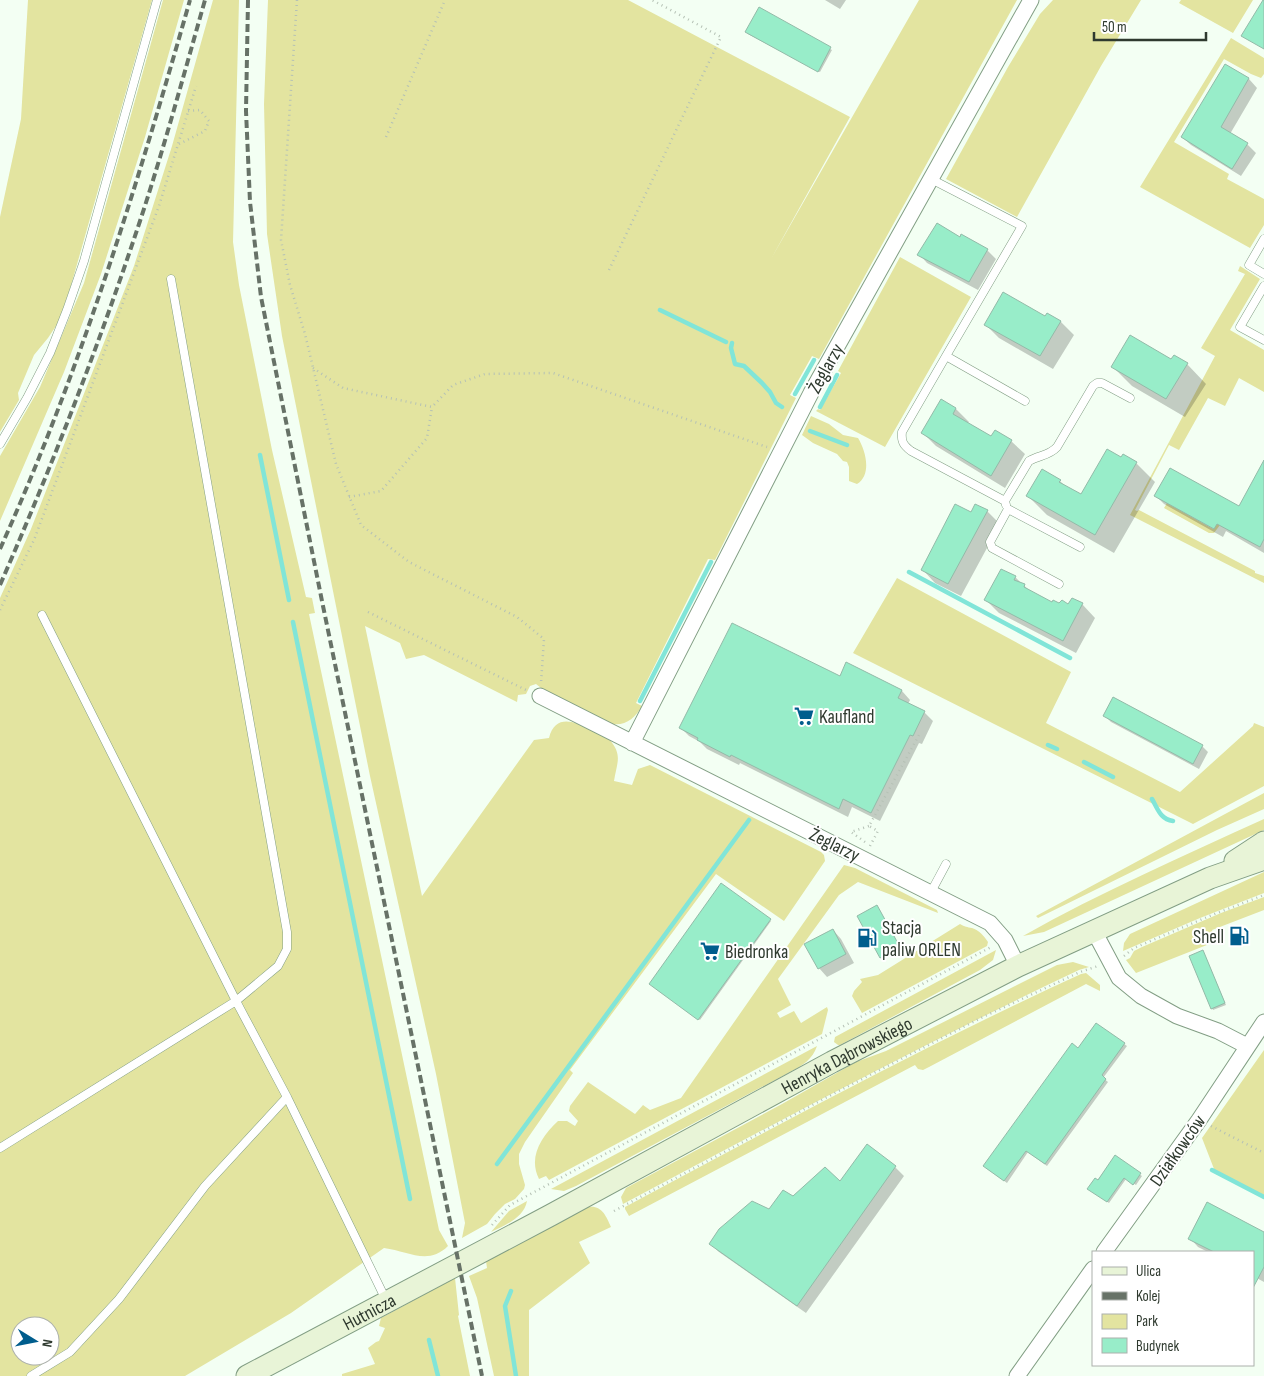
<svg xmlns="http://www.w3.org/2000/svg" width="1264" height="1376" font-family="'Sofia Sans Condensed',sans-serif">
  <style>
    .green { fill: #e3e4a0; fill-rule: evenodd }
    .shadow { fill: #0003 }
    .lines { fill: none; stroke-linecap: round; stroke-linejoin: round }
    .stream { stroke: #81e5d8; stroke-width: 4.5 }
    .building { fill: #98edc9; stroke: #93baa8 }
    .lane-casing { stroke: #829e84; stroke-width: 9 }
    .street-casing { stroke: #829e84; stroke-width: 17 }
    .secondary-casing { stroke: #829e84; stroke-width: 23 }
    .path { stroke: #b5c1b5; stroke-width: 2.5; stroke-dasharray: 1 4; stroke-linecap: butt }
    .lane { stroke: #fff; stroke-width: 8 }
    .street { stroke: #fff; stroke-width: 15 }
    .secondary { stroke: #e8f4d7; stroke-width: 21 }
    .rail { stroke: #677267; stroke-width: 4; stroke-dasharray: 8 4; stroke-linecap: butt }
    .labels { text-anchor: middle; stroke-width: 4; stroke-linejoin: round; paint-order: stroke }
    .street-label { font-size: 19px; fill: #2f3a2f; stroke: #fff }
    .poi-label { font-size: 19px; fill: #2f3a2f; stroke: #fff; text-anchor: start }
  </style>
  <rect width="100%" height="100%" fill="#f3fff3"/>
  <path class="green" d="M 28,0 L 152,0 L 70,289 L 58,323 L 48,338 L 34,355 L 18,393 L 19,400 L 0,432 L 0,217 L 21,119 Z
    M 163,0 L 184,0 L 145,137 L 101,274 L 64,372 L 0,521 L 0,456 L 40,387 L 84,283 Z
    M 213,0 L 239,0 L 233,242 L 239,285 L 272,450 L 306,597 L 312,598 L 315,613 L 309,614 L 439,1230 L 448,1246 C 428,1266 408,1251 384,1248 L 291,1313 L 185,1376 L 0,1376 L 0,598 L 31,529 L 134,266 L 172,146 ZM 20,1326 L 50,1326 L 50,1356 L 20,1356 Z
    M 268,0 L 628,0 L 850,117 L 771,259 L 919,0 L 1017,0 L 819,359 L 812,356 L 790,395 L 796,398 L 715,560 L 708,559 L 636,703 L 642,706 C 635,718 626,726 612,724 L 546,692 L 536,684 L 530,686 L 526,694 L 518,695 L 517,702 L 424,655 L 406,659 L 400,643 L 365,626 L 422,896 L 534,740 L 549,738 C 557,705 590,730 609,739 C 623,755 617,762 614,781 L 632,785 L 638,769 L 650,765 L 821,852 L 824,855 L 825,861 L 784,921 L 716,874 L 570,1070 L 573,1073 L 525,1142 L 519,1154 L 519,1164 L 525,1185 L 524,1189 L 515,1199 L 505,1204 L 495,1214 L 487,1224 L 462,1238 L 465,1223 L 436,1074 L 370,776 L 282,336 L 267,234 L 264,104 Z
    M 1053,0 L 1141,0 L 1101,66 L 1017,217 L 946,179 L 1008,67 L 1040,14 Z
    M 1181,0 L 1253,0 L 1233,33 L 1179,3 Z
    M 1231,38 L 1264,58 L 1264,74 L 1261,78 L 1251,74 L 1224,59 L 1174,142 L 1229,174 L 1227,179 L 1264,199 L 1264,225 L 1250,248 L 1140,187 Z
    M 900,257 L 971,297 L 885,447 L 816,411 L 818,409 L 820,410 L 841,373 L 838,371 Z
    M 1240,266 L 1260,279 L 1230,330 L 1264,350 L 1264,392 L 1239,378 L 1225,406 L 1208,398 L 1179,450 L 1169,445 L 1135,510 L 1137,511 L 1139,510 L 1255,571 L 1255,573 L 1264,576 L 1264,583 L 1130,515 L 1215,356 L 1201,348 L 1245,274 L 1238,271 Z
    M 811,416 L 829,424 L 843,435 L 858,438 C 866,451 872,475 857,484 L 849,481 L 849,467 L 847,462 L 843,461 L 837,454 L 813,443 L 802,435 Z
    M 1167,503 L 1213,529 L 1217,524 L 1220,525 L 1214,533 L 1209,533 L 1164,508 Z
    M 897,578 L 1071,672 L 1046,723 L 1180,792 L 1253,726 L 1254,723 L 1264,727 L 1264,786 L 1193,824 L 853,653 Z
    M 1264,793 L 1264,809 L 1217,830 L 1038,918 L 1036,916 Z
    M 1264,819 L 1264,830 L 1044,932 L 1023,936 C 1101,892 1183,856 1264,819 Z
    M 844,865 L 855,868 L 937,910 L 938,913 L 858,882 L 839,895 L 778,979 L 791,1005 L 777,1013 L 780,1018 L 794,1011 L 801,1023 L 827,1007 L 828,1010 L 822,1034 L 549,1180 L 546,1176 L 539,1179 C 528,1157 541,1137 558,1121 L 567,1121 L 575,1126 L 578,1121 L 569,1111 L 570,1106 L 588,1082 L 635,1114 L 643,1105 L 650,1110 L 681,1098 Z
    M 1264,872 L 1264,893 L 1200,918 L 1123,951 L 1124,943 L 1130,934 Z
    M 1264,897 L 1264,910 L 1212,930 L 1217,941 L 1136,973 L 1126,960 L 1130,958 L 1134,951 L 1142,947 L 1221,913 Z
    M 960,924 C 965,927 967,927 972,928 C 979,930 984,936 988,942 L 987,946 L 862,1013 L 852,996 L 854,991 L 862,982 L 860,979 L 878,975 Z
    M 996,950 L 993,960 L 980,970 L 840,1045 L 838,1045 L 834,1042 L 835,1037 Z
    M 1073,962 L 1089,967 L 1079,970 C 925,1043 774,1124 623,1204 L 621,1197 L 626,1188 L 782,1104 L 856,1062 L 886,1051 L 1057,965 Z
    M 1086,973 L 1100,985 L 1100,991 L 1086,984 L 929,1067 L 923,1070 L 918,1069 L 915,1065 L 629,1216 L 625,1209 L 625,1207 C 776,1126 926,1045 1081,974 Z
    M 817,1046 C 813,1059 802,1066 790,1072 L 576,1186 L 564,1191 L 551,1189 Z
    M 1264,1050 L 1264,1198 L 1216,1174 L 1202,1138 Z
    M 527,1201 C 524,1218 505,1225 491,1232 L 509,1211 Z
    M 588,1207 C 602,1205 606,1216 611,1227 L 579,1242 L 590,1263 L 529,1310 L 529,1376 L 494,1376 L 477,1298 L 469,1276 L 487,1268 L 486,1261 Z
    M 455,1278 L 459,1315 L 458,1316 L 470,1376 L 342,1376 L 342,1374 L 375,1364 L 368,1348 L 376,1342 L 379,1341 L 385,1328 L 379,1326 L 381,1318 Z"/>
  <path class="shadow" d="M 825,0 L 846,0 L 840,9 Z
    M 759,9 L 832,50 L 820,72 L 748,34 Z
    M 1225,65 L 1249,79 L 1257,88 L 1230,134 L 1247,144 L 1256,153 L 1241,176 L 1191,145 L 1182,137 Z
    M 960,238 L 987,250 L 996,259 L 978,290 L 927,263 L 919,254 Z
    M 1048,315 L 1061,322 L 1074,335 L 1053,369 L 999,338 L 986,325 L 1046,318 Z
    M 1187,364 L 1206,384 L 1185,417 L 1132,386 L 1113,367 Z
    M 942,401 L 956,409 L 969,422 L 967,424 L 992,437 L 1011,441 L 1025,454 L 1005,488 L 936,446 L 923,433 Z
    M 1122,459 L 1136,463 L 1155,482 L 1114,553 L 1047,515 L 1028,496 L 1060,481 L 1067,488 L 1081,496 Z
    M 1264,463 L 1264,553 L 1226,531 L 1223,537 L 1164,504 L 1156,496 L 1239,508 Z
    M 987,511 L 1000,524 L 961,596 L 935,583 L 922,569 L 971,514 Z
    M 1015,577 L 1032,593 L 1052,604 L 1069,605 L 1072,599 L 1082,604 L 1095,618 L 1076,653 L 999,613 L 986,600 Z
    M 847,664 L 902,691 L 910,700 L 908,704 L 924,712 L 933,721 L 922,744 L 919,743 L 880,821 L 852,807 L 848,817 L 740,763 L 739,765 L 707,749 L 700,742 L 689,736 L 681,728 L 840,677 Z
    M 1104,715 L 1202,746 L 1208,752 L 1199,769 L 1111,722 Z
    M 878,908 L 901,949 L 882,959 L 881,958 Z
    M 770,920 L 771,921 L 700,1020 L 652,986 Z
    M 833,930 L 841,939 L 854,963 L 827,977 L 819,968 Z
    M 1203,951 L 1226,1005 L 1213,1010 L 1212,1008 Z
    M 1096,1025 L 1127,1046 L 1103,1078 L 1108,1082 L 1047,1166 L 1028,1152 L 1007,1183 L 986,1168 Z
    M 1115,1157 L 1142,1176 L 1136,1185 L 1126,1179 L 1109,1203 L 1090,1190 Z
    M 895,1167 L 904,1176 L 806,1313 L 719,1252 L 710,1243 L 793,1197 Z
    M 1264,1234 L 1264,1282 L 1253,1276 L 1253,1252 L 1208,1252 L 1198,1247 L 1190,1238 Z"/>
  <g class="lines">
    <path class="stream" d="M 660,310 L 726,342
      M 732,343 L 731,348 L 735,364 L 744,366 L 762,383 L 770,392 L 776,403 L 782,407
      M 795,394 L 814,360
      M 820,407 L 837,375
      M 810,431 L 847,445
      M 260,455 L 289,600
      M 909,572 L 1070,658
      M 293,622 L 410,1199
      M 640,701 L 711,562
      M 1048,745 L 1057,749
      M 1084,762 L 1113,777
      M 1152,799 C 1158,809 1160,819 1173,821
      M 497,1164 L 749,820
      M 1212,1170 L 1264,1197
      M 511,1291 L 505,1306 L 516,1376
      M 429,1340 L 438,1376
      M 50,1342 L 54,1347"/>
  </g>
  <path class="building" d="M 1263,0 L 1264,0 L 1264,49 L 1241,36 Z
    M 759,7 L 831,47 L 818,72 L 745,32 Z
    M 1225,64 L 1249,78 L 1221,127 L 1248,143 L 1232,169 L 1181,137 Z
    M 937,223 L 960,237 L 961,234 L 988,249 L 969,282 L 917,255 Z
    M 1003,292 L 1045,316 L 1047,313 L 1061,321 L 1040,356 L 984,325 Z
    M 1130,335 L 1171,359 L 1174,355 L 1188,363 L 1166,399 L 1111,367 Z
    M 941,399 L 956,408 L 953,414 L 991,436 L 995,430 L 1012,440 L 991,476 L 921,433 Z
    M 1107,449 L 1121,457 L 1123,454 L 1137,462 L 1095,535 L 1026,496 L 1042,469 L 1061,480 L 1059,482 L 1081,494 Z
    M 1264,460 L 1264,539 L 1260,547 L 1217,524 L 1214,529 L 1154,496 L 1170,468 L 1239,506 Z
    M 955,504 L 971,512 L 975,504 L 988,510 L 948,584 L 921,570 Z
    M 1001,569 L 1016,576 L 1014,580 L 1025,584 L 1024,587 L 1052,602 L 1053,600 L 1059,603 L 1062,600 L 1068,604 L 1072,598 L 1083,603 L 1063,641 L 984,600 Z
    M 732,623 L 840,676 L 846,662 L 902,690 L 898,698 L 925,711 L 913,736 L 910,735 L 871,813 L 843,799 L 839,809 L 731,755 L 730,757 L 697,740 L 698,738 L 679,728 Z
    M 1113,697 L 1203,745 L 1193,764 L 1103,716 Z
    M 721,883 L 771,919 L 698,1020 L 649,984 Z
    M 877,905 L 900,947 L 880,958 L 857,916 Z
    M 833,929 L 846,954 L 818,969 L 804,944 Z
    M 1203,950 L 1225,1003 L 1211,1009 L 1189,956 Z
    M 1096,1023 L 1125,1043 L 1102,1075 L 1106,1079 L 1045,1164 L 1026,1151 L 1004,1181 L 983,1166 L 1072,1043 L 1078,1048 Z
    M 867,1144 L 896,1166 L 797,1306 L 709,1244 L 719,1229 L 752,1201 L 769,1209 L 783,1190 L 793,1196 L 825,1167 L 840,1181 Z
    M 1115,1155 L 1141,1173 L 1133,1185 L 1124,1178 L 1107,1202 L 1087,1189 L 1095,1178 L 1098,1180 Z
    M 1207,1202 L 1264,1232 L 1264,1267 L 1253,1288 L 1253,1252 L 1214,1252 L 1188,1239 Z"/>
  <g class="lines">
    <defs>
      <path id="lane" d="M 931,179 L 1022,226 L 946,356 L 1025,401
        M 1264,239 L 1249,265 L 1264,274
        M 1264,286 L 1240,327 L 1264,340
        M 946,356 L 902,432 C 901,441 903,445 911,451 L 1005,501
        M 0,444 L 27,398 L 50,353 L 67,310 L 84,261 L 157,0
        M 1006,505 L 1005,501 L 1029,461 C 1039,455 1049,456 1057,447 L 1093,386 L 1097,383 L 1102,383 L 1130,398
        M 1059,584 L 992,548 L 990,542 L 1008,509 L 1080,547
        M 42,615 L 236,1001 L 287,1097 L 386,1300
        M 931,892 L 946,864
        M 0,1148 L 236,1001 L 278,966 L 287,949 L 287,932 L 171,279
        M 31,1376 L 70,1352 L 119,1299 L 205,1186 L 287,1097"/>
      <path id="street" d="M 540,696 L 990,923 L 1005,940 L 1018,966
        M 632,743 L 811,393 L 1031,0
        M 1094,931 L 1119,978 L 1141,996 L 1177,1016 L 1218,1031 L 1247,1046
        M 1104,1252 L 1199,1120 L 1264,1022
        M 1017,1376 L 1093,1269"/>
      <g id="secondary">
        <path d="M 1235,861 L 1264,842"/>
        <path id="s1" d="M 247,1376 L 551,1215 L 832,1062 L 1018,966 L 1210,878 L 1264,859"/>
      </g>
    </defs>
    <use href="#lane" class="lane-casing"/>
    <use href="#street" class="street-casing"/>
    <use href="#secondary" class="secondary-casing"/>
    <path class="path" d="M 297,0 L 281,240 L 290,285 L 305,334 L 336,464 L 361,525 L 409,562 L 517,617 L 544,639 L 541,683
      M 386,137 L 445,0
      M 179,144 L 205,131 L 209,121 L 200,110 L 188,111
      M 609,270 L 721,37 L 652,0
      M 313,368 L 343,388 L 432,407 L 453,385 L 485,374 L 553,373 L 767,447
      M 349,497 L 381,491 L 427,438 L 432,407
      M 0,610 L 34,540 L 159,206 L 196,86
      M 368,612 L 526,690
      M 865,842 L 851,832 L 869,826
      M 870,846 L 878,831 L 869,826 L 919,735
      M 1124,956 L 1134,948 L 1212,915 L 1264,895
      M 1211,1126 L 1264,1153
      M 614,1211 L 833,1094 L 983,1017 L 1080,972 L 1098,966
      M 492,1225 L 510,1205 L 993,946"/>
    <use href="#lane" class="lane"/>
    <use href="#street" class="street"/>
    <use href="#secondary" class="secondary"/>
    <path class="rail" d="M 248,0 L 246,111 L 250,202 L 261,297 L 323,606 L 482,1376
      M 0,549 C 80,372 137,186 190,0
      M 0,585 C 52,466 99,345 140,221 C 164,148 184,74 205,0"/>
  </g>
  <defs>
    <symbol id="supermarket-bare" viewBox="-9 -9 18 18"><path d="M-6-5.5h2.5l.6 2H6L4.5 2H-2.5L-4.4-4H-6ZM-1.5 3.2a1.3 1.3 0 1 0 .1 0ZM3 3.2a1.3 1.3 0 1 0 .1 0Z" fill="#005d8d" stroke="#fff" stroke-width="2.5" paint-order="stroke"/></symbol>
    <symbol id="fuel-bare" viewBox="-9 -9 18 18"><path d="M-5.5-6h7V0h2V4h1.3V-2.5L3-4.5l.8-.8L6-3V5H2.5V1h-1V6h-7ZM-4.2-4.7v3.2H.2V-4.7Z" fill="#005d8d" stroke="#fff" stroke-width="2.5" paint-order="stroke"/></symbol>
  </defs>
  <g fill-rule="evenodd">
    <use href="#supermarket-bare" x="790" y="702" width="28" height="28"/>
    <use href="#fuel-bare" x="1225" y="922" width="28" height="28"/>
    <use href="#fuel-bare" x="853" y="924" width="28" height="28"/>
    <use href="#supermarket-bare" x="696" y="937" width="28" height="28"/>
  </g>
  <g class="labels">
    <g class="street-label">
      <text transform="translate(825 368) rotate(-61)" y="7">Żeglarzy</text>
      <text transform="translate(835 844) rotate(26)" y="7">Żeglarzy</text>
      <text dy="7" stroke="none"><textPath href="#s1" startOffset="680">Henryka Dąbrowskiego</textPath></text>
      <text transform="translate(1177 1150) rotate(-55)" y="7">Działkowców</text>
      <text dy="7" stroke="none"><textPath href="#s1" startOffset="138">Hutnicza</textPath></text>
    </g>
    <g class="poi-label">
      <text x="819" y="723">Kaufland</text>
      <text x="882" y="934">Stacja<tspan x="882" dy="22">paliw ORLEN</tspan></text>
      <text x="1224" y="943" text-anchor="end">Shell</text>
      <text x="725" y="958">Biedronka</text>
    </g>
  </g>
  <rect x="1092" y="1251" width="162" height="115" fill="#ffffff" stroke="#acb0ac"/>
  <rect x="1102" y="1267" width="25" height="8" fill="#e8f4d7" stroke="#acb0ac"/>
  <text x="1136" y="1276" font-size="15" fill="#2f3a2f">Ulica</text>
  <rect x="1102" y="1292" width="25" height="8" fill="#677267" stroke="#acb0ac"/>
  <text x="1136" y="1301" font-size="15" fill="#2f3a2f">Kolej</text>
  <rect x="1102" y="1314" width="25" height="15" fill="#e3e4a0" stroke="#acb0ac"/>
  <text x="1136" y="1326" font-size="15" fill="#2f3a2f">Park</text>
  <rect x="1102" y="1338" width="25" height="15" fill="#98edc9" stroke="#acb0ac"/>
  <text x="1136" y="1351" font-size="15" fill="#2f3a2f">Budynek</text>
  <g transform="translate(35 1341) rotate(100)"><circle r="24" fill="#ffffff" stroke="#acb0ac"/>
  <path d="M0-4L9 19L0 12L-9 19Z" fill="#005d8d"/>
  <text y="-8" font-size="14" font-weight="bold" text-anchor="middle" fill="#2f3a2f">N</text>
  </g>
  <path d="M1094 32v8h112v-8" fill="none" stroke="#2f3a2f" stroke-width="2.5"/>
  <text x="1102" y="32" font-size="15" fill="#2f3a2f" stroke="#ffffff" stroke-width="4" paint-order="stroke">50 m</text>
</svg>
